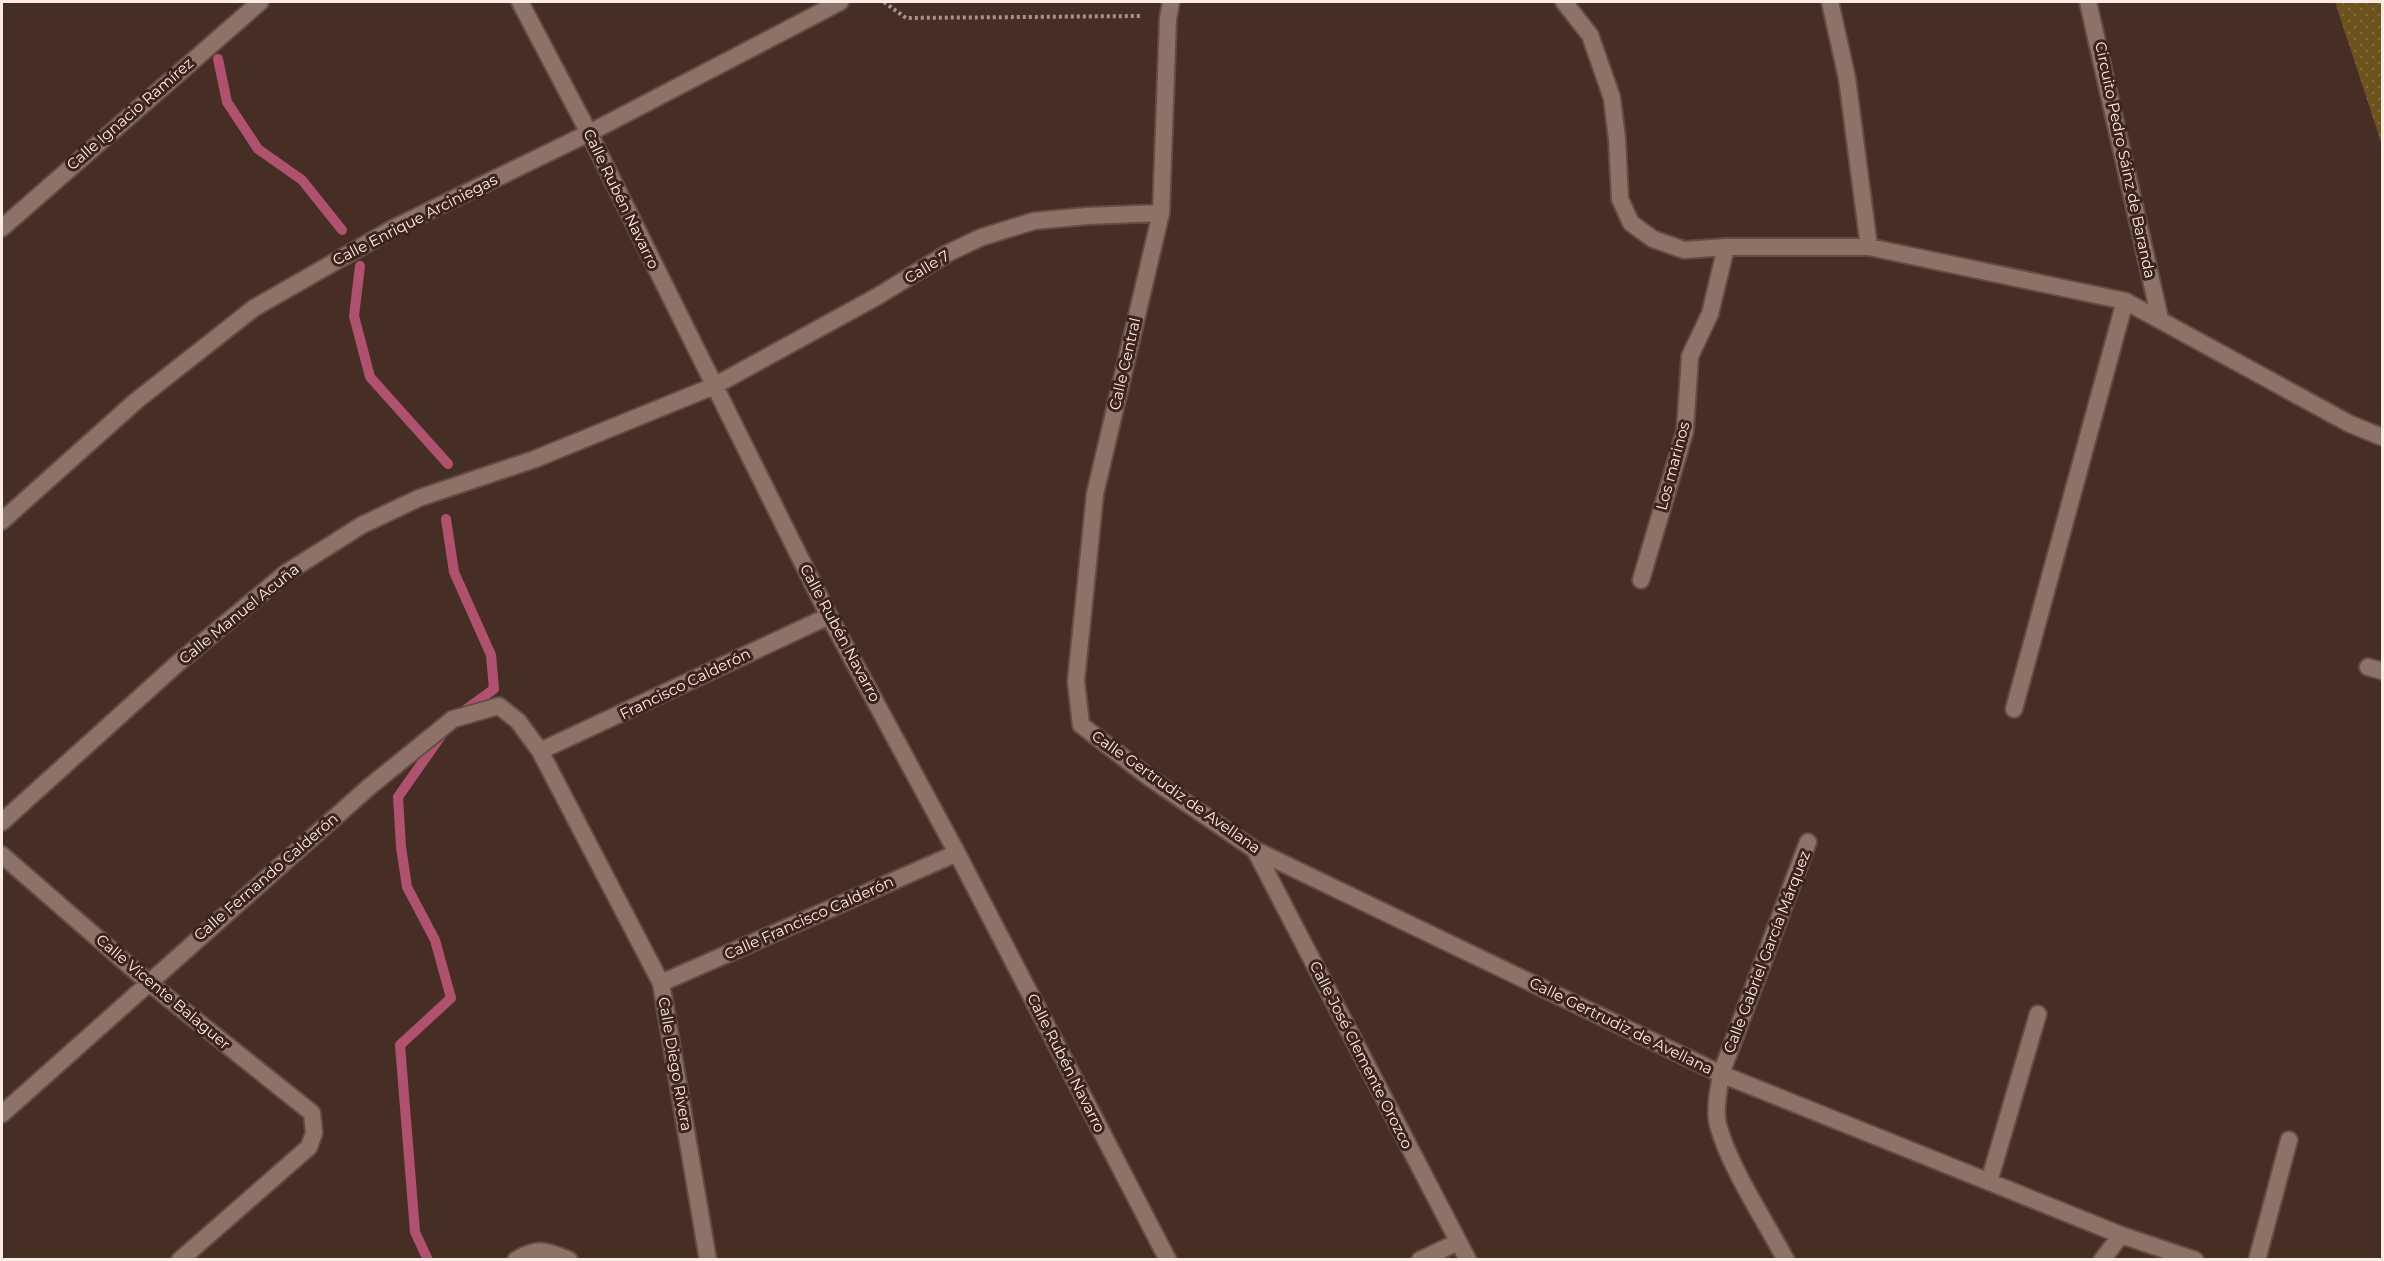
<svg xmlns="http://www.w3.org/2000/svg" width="2384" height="1261" font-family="Montserrat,sans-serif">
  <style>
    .park { fill: url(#park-dots) }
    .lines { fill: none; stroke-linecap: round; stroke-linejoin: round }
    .stream { stroke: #b0526f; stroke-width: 10 }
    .service-casing { stroke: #624d45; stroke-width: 20 }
    .minor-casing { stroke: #624d45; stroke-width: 20 }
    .path { stroke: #a7928a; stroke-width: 4; stroke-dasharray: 3 3; stroke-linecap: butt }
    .service { stroke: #8f7267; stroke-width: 16 }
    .minor { stroke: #8f7267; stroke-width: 16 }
    .labels { text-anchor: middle; stroke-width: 6; stroke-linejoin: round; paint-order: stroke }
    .street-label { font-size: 15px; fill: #fdece6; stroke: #3b241a }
  </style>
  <defs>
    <pattern id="park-dots" width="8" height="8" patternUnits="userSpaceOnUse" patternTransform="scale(1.5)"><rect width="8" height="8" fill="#6c521c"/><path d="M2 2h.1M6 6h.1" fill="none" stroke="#826b3d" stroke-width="1.8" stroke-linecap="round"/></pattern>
  </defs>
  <rect width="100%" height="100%" fill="#462e24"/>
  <path class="park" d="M 2335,2 L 2382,2 L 2382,145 Z"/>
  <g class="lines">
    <path class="stream" d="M 218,59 L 227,102 L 258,149 L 302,180 L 342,230
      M 360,266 L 354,316 L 370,377 L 448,464
      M 446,519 L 454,572 L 491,655 L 494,689 L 461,713
      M 428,1260 L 415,1232 L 400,1045 L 451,998 L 435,940 L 407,887 L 401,847 L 398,797 L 443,733"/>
    <defs>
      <path id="service" d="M 1641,580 L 1685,431 L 1690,356 L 1710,314 L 1726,247
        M 2368,667 L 2382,671
        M 2014,709 L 2125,301"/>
      <path id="minor" d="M 520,2 L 589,133 L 829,616 L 957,853 L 1168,1260
        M 1171,2 L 1168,19 L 1161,213 L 1095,494 L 1076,681 L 1081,725 L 1150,778 L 1255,850 L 1721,1074 L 2121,1235 L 2195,1260
        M 1564,2 L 1590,35 L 1612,98 L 1617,139 L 1620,199 L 1631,223 L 1653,239 L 1684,250 L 1726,247 L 1869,247 L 2125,301 L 2350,424 L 2382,437
        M 1830,2 L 1847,78 L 1869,247
        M 2088,2 L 2160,319
        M 2,228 L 260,2
        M 2,521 L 136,401 L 254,308 L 394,228 L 589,133 L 840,2
        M 540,751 L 829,616
        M 2,822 L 178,663 L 286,573 L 362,525 L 419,498 L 535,459 L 714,386 L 878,296 L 948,253 L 982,237 L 1034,221 L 1087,216 L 1161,213
        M 1255,850 L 1468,1260
        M 2,855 L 148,982 L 312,1113 L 314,1133 L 309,1147 L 180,1260
        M 661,983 L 957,853
        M 2,1114 L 369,787 L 453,719 L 499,706 L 518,721 L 540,751 L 661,983 L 708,1260
        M 1989,1182 L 2038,1014
        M 516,1260 C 538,1247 546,1250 569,1260
        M 1420,1260 L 1458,1242
        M 1786,1260 C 1764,1219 1730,1168 1718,1125 C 1714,1110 1719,1089 1721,1074 L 1808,842
        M 2102,1260 L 2121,1235
        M 2257,1260 L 2289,1140"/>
    </defs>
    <use href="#service" class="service-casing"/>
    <use href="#minor" class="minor-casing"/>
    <path class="path" d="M 884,2 L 906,18 L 1141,16"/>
    <use href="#service" class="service"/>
    <use href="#minor" class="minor"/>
  </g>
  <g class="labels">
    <g class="street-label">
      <text transform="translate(130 114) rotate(-41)" y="5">Calle Ignacio Ramírez</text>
      <text transform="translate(2125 160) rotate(78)" y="5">Circuito Pedro Sáinz de Baranda</text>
      <text transform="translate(621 199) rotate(64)" y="5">Calle Rubén Navarro</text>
      <text transform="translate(415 220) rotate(-27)" y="5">Calle Enrique Arciniegas</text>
      <text transform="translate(927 267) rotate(-31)" y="5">Calle 7</text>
      <text transform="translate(1125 364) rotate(-77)" y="5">Calle Central</text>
      <text transform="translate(1673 466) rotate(-75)" y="5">Los marinos</text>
      <text transform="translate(239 614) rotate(-39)" y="5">Calle Manuel Acuña</text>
      <text transform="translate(840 633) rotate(62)" y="5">Calle Rubén Navarro</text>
      <text transform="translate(685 684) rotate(-26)" y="5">Francisco Calderón</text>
      <text transform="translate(1176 792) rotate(35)" y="5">Calle Gertrudiz de Avellana</text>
      <text transform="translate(266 877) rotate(-41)" y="5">Calle Fernando Calderón</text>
      <text transform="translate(809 918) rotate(-24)" y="5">Calle Francisco Calderón</text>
      <text transform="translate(1767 952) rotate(-69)" y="5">Calle Gabriel García Márquez</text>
      <text transform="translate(163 992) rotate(40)" y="5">Calle Vicente Balaguer</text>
      <text transform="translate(1621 1026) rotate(26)" y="5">Calle Gertrudiz de Avellana</text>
      <text transform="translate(1361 1055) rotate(63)" y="5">Calle José Clemente Orozco</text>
      <text transform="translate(1066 1063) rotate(63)" y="5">Calle Rubén Navarro</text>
      <text transform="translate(675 1064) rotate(80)" y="5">Calle Diego Rivera</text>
    </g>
  </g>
  <rect width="2384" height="1261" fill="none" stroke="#fdece6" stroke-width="6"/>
</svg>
